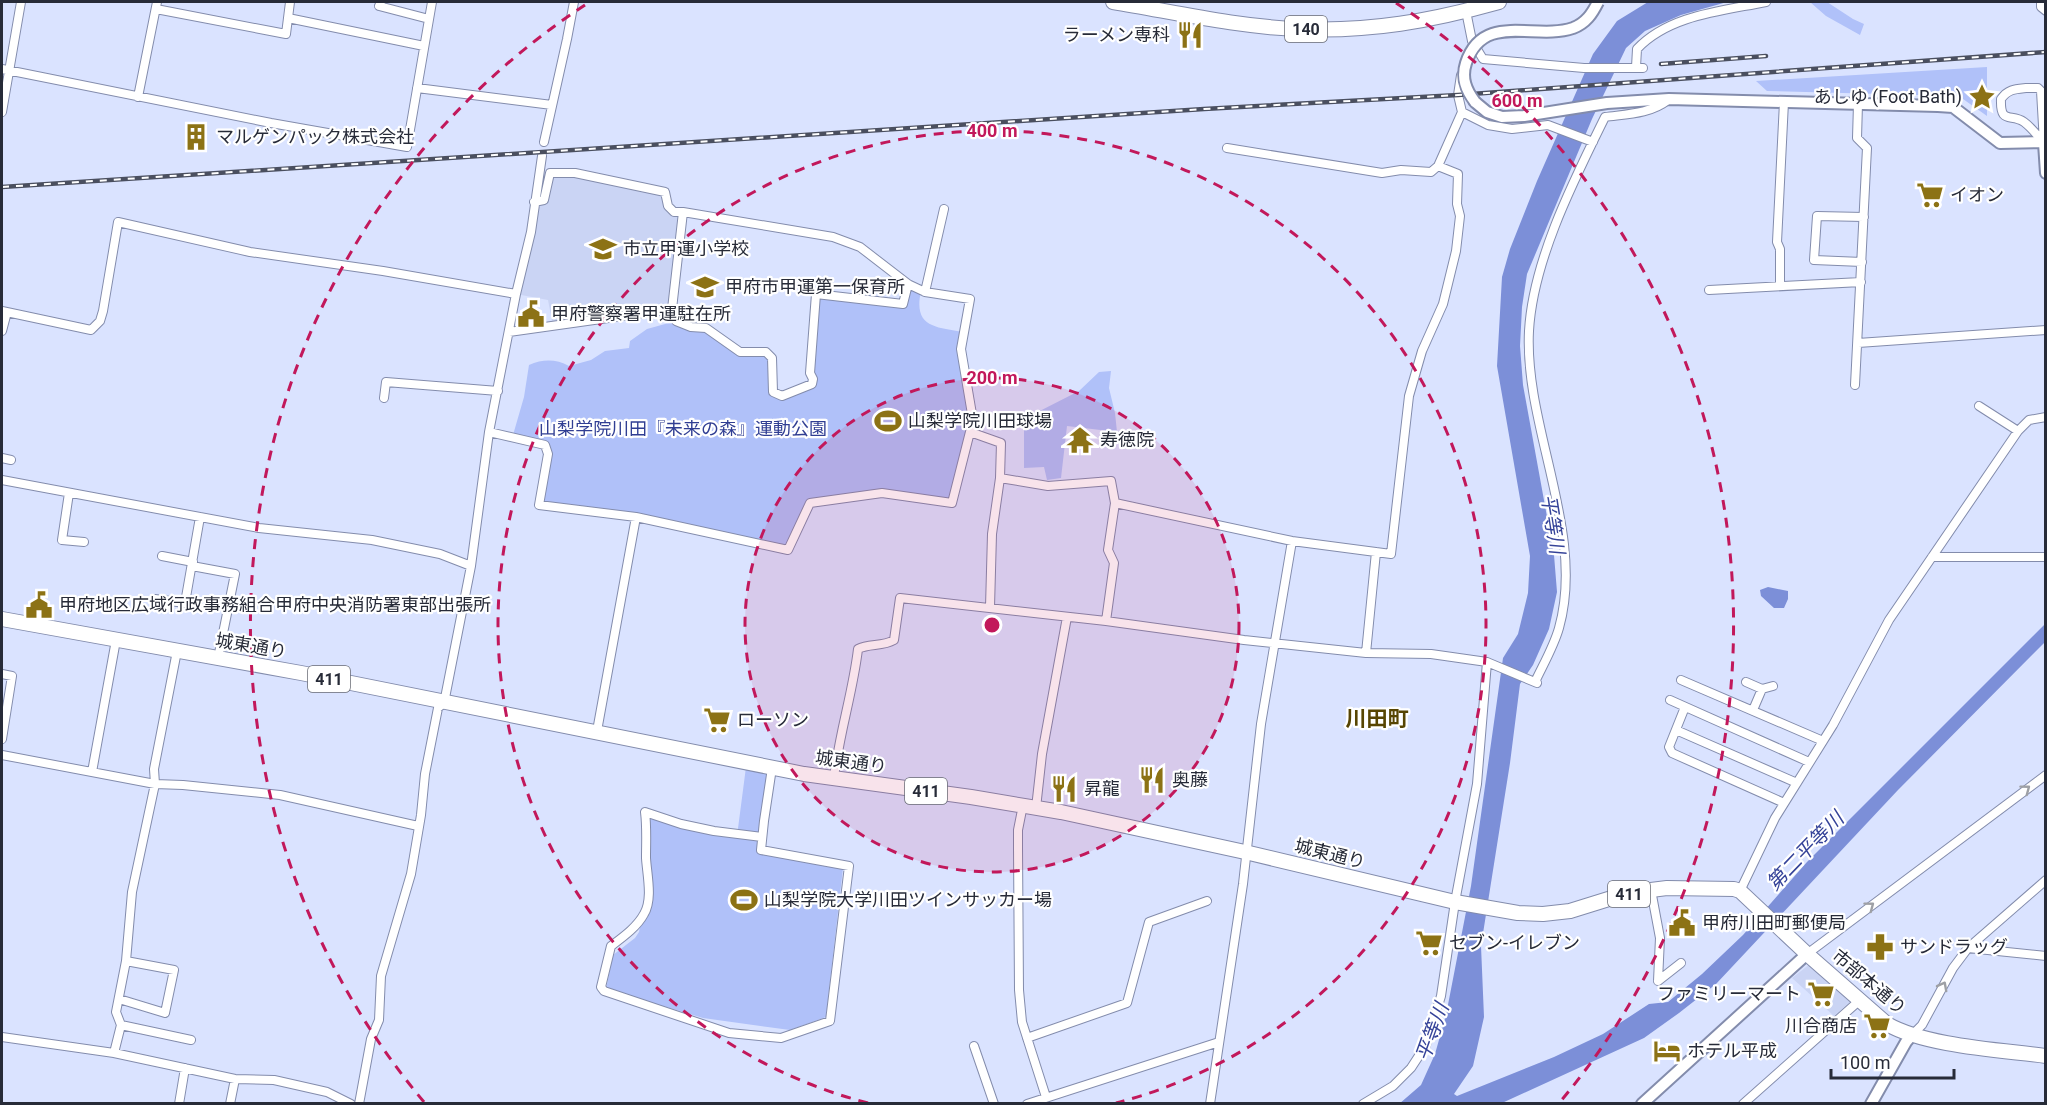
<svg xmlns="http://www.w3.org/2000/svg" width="2047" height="1105" font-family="Roboto,'Noto Sans JP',sans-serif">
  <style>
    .built { fill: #cad4f4 }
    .green { fill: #b0c1f9 }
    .water { fill: #7c8fd8 }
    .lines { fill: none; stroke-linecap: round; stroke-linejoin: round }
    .street-casing { stroke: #838cac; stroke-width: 10 }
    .secondary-casing { stroke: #838cac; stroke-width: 14 }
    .highway-casing { stroke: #838cac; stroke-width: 16 }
    .street { stroke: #fff; stroke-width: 8 }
    .secondary { stroke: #fff; stroke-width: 10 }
    .highway { stroke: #fff; stroke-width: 14 }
    .rail-casing { stroke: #4a4f5f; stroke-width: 4.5 }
    .rail { stroke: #fff; stroke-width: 2; stroke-dasharray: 7; stroke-linecap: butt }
    .secondary-bridge-casing { stroke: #838cac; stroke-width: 14; stroke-linecap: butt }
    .secondary-bridge { stroke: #fff; stroke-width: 10 }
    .oneway { stroke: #9ea0a5 }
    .ring { fill: none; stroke: #c2185b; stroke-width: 3; stroke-dasharray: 10 8 }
    .labels { text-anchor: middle; stroke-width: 4.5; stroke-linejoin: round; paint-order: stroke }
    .shield { fill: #fff; stroke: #686b74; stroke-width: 1.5 }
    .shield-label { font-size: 16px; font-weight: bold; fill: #272b38 }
    .poi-label { font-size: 18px; fill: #272b38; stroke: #fff; text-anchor: start }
    .park-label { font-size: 18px; fill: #303e93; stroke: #fff }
    .street-label { font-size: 18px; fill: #272b38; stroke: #fff }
    .water-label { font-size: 20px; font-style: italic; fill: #354399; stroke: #fff }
    .quarter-label { font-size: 21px; font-weight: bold; fill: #574502; stroke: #fff }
    .centre { fill: #c2185b; stroke: #fff; stroke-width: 3 }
    .ring-label { font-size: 18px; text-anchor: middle; font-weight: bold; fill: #c2185b; stroke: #fff; stroke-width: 4.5; stroke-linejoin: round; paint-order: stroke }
  </style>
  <rect width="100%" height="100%" fill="#dae3ff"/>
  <path class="built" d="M 550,173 L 575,173 L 665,192 L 668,207 L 683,212 L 672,309 L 553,326 L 548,300 L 516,294 L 534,202 L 544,200 Z
    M 1810,964 L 1852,1000 L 1834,1016 L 1792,978 Z"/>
  <path class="green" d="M 1810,2 L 1827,2 L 1853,19 L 1864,24 L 1860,35 L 1826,16 Z
    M 1987,67 L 1987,116 L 1963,99 L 1956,96 L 1767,91 L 1756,81 Z
    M 908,284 L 921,291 C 913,327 935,327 963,332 L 973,420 L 952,503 L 882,493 L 810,503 L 788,550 L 636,517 L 539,505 L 551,448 L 548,443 L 513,435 L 524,397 L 529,365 C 543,359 556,359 569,366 L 591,360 L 605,351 L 629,348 L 630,341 L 647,329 L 676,321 L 706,328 L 740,352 L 766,352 L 772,358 L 773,392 L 782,396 L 812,384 L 816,294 L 903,304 Z
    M 1111,371 L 1109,388 L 1115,413 L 1117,432 L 1067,426 L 1061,478 L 1047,480 L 1044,467 L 1024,468 L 1024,419 L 1079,391 L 1099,372 Z
    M 746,767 L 770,772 L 758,852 L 843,868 L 826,1017 L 790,1030 L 703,1018 L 606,989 L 613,955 L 635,938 L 639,932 L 641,921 L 648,913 L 650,886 L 649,818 L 737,836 Z"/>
  <path class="water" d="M 1648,2 L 1727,2 L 1681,15 L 1645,31 L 1626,48 L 1592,119 L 1527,274 L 1522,307 L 1520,346 L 1523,385 L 1554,555 L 1557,592 L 1549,629 L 1533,665 L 1520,684 L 1510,763 L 1481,946 L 1484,1017 L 1473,1066 L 1454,1094 L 1457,1096 L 1554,1057 L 1603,1034 L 1649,1004 L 1668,1002 L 1702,974 L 1743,935 L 1807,862 L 2045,624 L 2045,642 L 1898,790 L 1716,984 L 1679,1013 L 1644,1038 L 1502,1103 L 1399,1104 L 1421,1085 L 1435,1054 L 1446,1015 L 1471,886 L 1503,658 L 1518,634 L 1528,593 L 1530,556 L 1497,366 L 1502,277 L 1510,249 L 1537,181 L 1593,54 L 1617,21 Z
    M 1768,587 L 1788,591 L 1788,599 L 1784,608 L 1774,608 L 1761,596 L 1760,590 Z"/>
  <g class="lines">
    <defs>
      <path id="street" d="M 381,2 L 379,6 L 429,19
        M 2041,2 L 2041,7 L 2046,11
        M 156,9 L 286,34 L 290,2
        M 1466,11 L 1472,41 L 1483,59 L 1584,68 L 1643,68
        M 288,18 L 424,46
        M 1636,67 L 1637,49 C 1669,15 1722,11 1766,2
        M 2,69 L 271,123 L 407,147 L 432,2
        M 1461,75 L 1458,95 L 1462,112 L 1488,125 L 1512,129 L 1548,125 L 1593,142
        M 417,88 L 552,105
        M 2026,88 L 2038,88 L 2041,91 L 2044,143 C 2038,136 2031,127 2024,122 C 2011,113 2000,125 2001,99 C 2008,89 2016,89 2026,88 Z
        M 138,97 L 157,2
        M 2,112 L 21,2
        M 544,142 L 567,39 L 574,2
        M 1227,148 L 1382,173 L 1401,170 L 1431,172 L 1438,166 L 1462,112
        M 534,202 L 544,200 L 550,173 L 575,173 L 665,192 L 668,206 L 674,212 L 683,212
        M 1862,262 L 1814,260 L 1817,216 L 1864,217
        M 1780,286 L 1780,249 L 1777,242 L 1784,102
        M 1709,290 L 1861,282
        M 925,292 L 944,209
        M 672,309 L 676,321 L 691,327 L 706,328 L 740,352 L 766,352 L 772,358 L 773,392 L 782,396 L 812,384 L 813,379 L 810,373 L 816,294 L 903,304 L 908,284
        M 2,311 L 91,330 L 100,321 L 103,311 L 118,222 L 250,252 L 383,271 L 516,294
        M 2,331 L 7,312
        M 509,332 L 672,309 L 683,212 L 833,237 L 860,247 L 908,284 L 925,292 L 970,299 L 961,349 L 973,420 L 952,503 L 882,493 L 810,503 L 788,550 L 636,517 L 539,505 L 548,454 L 545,445 L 489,432 L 516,294 L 531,232 L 542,156
        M 1858,343 L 2046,330
        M 1855,385 L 1867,148 L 1857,138 L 1858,104
        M 384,398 L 386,382 L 498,391
        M 1979,406 L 2018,431
        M 970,432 L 1001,443 L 1000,478 L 1048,486 L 1111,481 L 1115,503 L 1292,541 L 1391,554 L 1409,396 L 1422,351 L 1443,304 L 1456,251 L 1460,216 L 1457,204 L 1458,174 L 1438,166
        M 2,458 L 11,460
        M 2,480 L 259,528 L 372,540 L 440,554 L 471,566 L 444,703 L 438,708 L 425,774 L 421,815 L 411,874 L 381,976 L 379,1020 L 371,1039 L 359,1104
        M 69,493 L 62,540 L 84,542
        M 162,556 L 193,562
        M 1932,557 L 2046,557
        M 192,566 L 235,574 L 218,658
        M 471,566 L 489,432
        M 155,599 L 185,603 L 200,517
        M 990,607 L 992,534 L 1000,478
        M 1106,621 L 1114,563 L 1108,550 L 1115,503
        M 1366,653 L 1376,552
        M 2,674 L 12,676 L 2,739
        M 1681,680 L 1823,741
        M 1535,682 C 1543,665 1554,646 1559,628 C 1586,533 1524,427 1529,331 C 1533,260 1574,180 1605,117 C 1627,114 1650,114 1668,100
        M 1746,682 L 1762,689 L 1773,686
        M 1670,700 L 1809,762
        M 1685,707 L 1669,747 L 1672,753 L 1784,803
        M 1753,710 L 1762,689
        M 1676,730 L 1797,783
        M 597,731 L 636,517
        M 2,755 L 155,784 L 183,785 L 280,795 L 418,826
        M 92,772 L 116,640
        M 834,778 C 839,734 853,692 858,649 C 869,643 882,647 894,640 L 900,598 L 1106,621 L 1244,640 L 1366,653 L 1431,654 L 1487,662 L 1537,683
        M 1023,805 L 1018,830 L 1018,848 L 1019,990 L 1022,1022 L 1046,1097
        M 1036,808 L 1042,754 L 1067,617
        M 762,837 L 714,831 L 681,824 L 645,812 C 647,828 646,842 646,858 C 647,875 653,899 644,914 C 637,927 623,937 611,946 L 601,987 L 604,991 L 729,1033 L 781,1038 L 830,1021 L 849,866 L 761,850 L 764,821 L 772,768
        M 1651,890 L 1660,938 L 1658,981
        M 1740,891 L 1775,818 L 1833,725 L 1889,620 L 2018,431 L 2029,420 L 2046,417
        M 1968,948 L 2046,956
        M 1807,954 L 2046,775
        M 1658,981 L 1681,963
        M 119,999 L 165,1013 L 174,970 L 126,961
        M 121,1025 L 191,1040
        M 1912,1035 L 1922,1025 L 1953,968 L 1968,948 L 2046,880
        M 2,1037 L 114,1053 L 235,1079 L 274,1080 L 327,1092 L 351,1104
        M 1027,1038 L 1127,1003 L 1149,922 L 1207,901
        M 974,1046 L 994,1104
        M 114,1053 L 121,1025 L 116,1012 L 126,961 L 132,892 L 155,784 L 154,769 L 177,651
        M 179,1104 L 185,1068
        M 230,1104 L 235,1079
        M 1027,1104 L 1219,1042
        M 1210,1104 L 1243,884 L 1261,724 L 1292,541
        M 1363,1104 L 1393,1086 L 1411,1068 L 1426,1045 L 1441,996 L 1455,902 L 1477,784 L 1487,662
        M 1743,1104 L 1860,1000"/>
      <path id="secondary" d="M 1475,102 L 1487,112 L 1502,117 L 1524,116 L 1607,103 L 1669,99 L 1938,106 L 1953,107 L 2000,143 L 2046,142
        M 2044,143 L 2046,173
        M 1642,1104 L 1807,954
        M 1871,1104 L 1906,1042 L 1912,1035"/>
      <path id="highway" d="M 1113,2 C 1174,12 1237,27 1299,29 C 1370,32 1431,21 1499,2
        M 2,619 L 301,673 L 804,774 L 971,797 L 1061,812 L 1245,852 L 1455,902 L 1518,913 L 1543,914 L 1570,911 L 1615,897 L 1651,890 L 1667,888 L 1734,889 L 1740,891 L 1807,954 L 1887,1024 C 1925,1046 2001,1050 2046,1056"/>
    </defs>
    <use href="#street" class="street-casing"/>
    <use href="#secondary" class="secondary-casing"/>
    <use href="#highway" class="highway-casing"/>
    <use href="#street" class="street"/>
    <use href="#secondary" class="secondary"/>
    <use href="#highway" class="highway"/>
    <defs>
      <path id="rail" d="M 1661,64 L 1766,56
        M 2,187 L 1204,109 L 1458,95 L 2046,52"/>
    </defs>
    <use href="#rail" class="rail-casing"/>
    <use href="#rail" class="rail"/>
    <defs>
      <path id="secondary-bridge" d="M 1475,102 C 1466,90 1461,78 1466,63 C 1483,11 1535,41 1573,28 C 1586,23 1592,14 1598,2"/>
    </defs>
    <use href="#secondary-bridge" class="secondary-bridge-casing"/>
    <use href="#secondary-bridge" class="secondary-bridge"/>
  </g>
  <defs><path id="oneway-chevron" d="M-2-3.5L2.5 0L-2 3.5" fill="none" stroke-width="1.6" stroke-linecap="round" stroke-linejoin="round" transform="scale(1.5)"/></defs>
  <g class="oneway">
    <use href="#oneway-chevron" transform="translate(2026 789) rotate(-37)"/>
    <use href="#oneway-chevron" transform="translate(1870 906) rotate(-37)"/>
    <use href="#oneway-chevron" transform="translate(1943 986) rotate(-62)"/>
  </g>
  <circle cx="992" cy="625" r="247" fill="#c2185b" fill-opacity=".12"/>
  <g class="ring">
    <circle cx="992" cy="625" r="247"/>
    <path d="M868 1103A494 494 0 1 1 1116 1103"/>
    <path d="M424 1102A742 742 0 0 1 588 3M1396 3A742 742 0 0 1 1560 1102"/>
  </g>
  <defs>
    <symbol id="restaurant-bare" viewBox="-9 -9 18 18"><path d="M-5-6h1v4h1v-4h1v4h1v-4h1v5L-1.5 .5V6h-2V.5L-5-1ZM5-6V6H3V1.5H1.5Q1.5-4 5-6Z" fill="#8c7215" stroke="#fff" stroke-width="2.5" paint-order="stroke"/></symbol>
    <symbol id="sight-bare" viewBox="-9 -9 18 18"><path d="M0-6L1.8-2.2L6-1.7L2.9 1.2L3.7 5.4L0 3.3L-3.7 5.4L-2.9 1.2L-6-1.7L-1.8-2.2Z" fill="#8c7215" stroke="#fff" stroke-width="2.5" paint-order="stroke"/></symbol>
    <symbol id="building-bare" viewBox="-9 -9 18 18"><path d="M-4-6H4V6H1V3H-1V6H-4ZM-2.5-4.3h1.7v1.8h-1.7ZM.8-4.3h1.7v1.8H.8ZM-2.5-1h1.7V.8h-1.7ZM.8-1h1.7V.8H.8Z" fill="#8c7215" stroke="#fff" stroke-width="2.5" paint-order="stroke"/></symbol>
    <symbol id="supermarket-bare" viewBox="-9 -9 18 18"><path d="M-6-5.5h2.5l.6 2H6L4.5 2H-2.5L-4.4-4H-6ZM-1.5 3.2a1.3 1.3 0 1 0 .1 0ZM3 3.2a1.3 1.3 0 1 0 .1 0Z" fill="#8c7215" stroke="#fff" stroke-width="2.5" paint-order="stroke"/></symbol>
    <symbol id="school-bare" viewBox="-9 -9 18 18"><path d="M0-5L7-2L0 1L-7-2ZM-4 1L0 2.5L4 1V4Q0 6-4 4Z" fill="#8c7215" stroke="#fff" stroke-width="2.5" paint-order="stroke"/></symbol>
    <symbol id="civic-bare" viewBox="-9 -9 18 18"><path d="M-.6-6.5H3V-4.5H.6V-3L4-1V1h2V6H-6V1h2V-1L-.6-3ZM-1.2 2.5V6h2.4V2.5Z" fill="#8c7215" stroke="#fff" stroke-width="2.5" paint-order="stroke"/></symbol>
    <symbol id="stadium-bare" viewBox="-9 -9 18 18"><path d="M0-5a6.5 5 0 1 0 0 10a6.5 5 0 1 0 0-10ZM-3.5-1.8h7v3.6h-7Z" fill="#8c7215" stroke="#fff" stroke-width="2.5" paint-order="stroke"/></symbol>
    <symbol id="temple-bare" viewBox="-9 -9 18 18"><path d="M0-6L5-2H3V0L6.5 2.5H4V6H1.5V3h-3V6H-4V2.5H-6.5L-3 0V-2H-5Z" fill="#8c7215" stroke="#fff" stroke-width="2.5" paint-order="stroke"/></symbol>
    <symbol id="pharmacy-bare" viewBox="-9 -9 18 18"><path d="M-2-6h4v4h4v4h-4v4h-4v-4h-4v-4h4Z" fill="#8c7215" stroke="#fff" stroke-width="2.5" paint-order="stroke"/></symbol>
    <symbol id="hotel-bare" viewBox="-9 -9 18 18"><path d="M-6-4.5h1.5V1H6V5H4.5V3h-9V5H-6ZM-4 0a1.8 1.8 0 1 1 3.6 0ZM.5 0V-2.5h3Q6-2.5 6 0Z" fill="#8c7215" stroke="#fff" stroke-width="2.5" paint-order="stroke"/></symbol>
  </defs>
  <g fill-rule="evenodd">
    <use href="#restaurant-bare" x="1171" y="16" width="38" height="38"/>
    <use href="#sight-bare" x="1963" y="78" width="38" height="38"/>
    <use href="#building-bare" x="177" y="118" width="38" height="38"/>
    <use href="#supermarket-bare" x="1911" y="176" width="38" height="38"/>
    <use href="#school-bare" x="584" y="230" width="38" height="38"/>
    <use href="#school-bare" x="686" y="268" width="38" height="38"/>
    <use href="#civic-bare" x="512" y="295" width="38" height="38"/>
    <use href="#stadium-bare" x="869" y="402" width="38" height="38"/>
    <use href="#temple-bare" x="1061" y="421" width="38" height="38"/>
    <use href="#civic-bare" x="20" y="586" width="38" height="38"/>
    <use href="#supermarket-bare" x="698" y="701" width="38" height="38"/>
    <use href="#restaurant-bare" x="1133" y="761" width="38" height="38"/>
    <use href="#restaurant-bare" x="1045" y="770" width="38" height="38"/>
    <use href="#stadium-bare" x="725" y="881" width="38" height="38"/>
    <use href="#civic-bare" x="1663" y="904" width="38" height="38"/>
    <use href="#supermarket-bare" x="1410" y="924" width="38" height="38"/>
    <use href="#pharmacy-bare" x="1861" y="928" width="38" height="38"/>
    <use href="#supermarket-bare" x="1802" y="975" width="38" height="38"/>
    <use href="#supermarket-bare" x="1858" y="1007" width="38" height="38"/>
    <use href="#hotel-bare" x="1648" y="1032" width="38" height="38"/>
  </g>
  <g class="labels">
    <g class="shield">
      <rect x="1285" y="16" width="42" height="26" rx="4.5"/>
      <rect x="308" y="666" width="42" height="26" rx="4.5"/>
      <rect x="905" y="778" width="42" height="26" rx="4.5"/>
      <rect x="1608" y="881" width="42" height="26" rx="4.5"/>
    </g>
    <g class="shield-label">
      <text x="1306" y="35">140</text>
      <text x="329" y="685">411</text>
      <text x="926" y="797">411</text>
      <text x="1629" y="900">411</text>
    </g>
    <g class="poi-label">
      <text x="1170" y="41" text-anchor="end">ラーメン専科</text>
      <text x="1962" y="103" text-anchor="end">あしゆ (Foot Bath)</text>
      <text x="216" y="143">マルゲンパック株式会社</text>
      <text x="1950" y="201">イオン</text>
      <text x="623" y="255">市立甲運小学校</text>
      <text x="725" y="293">甲府市甲運第一保育所</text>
      <text x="551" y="320">甲府警察署甲運駐在所</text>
      <text x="908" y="427">山梨学院川田球場</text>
      <text x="1100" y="446">寿徳院</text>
      <text x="59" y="611">甲府地区広域行政事務組合甲府中央消防署東部出張所</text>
      <text x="737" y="726">ローソン</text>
      <text x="1172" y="786">奥藤</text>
      <text x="1084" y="795">昇龍</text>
      <text x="764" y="906">山梨学院大学川田ツインサッカー場</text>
      <text x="1702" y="929">甲府川田町郵便局</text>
      <text x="1449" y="949">セブン-イレブン</text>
      <text x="1900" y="953">サンドラッグ</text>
      <text x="1801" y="1000" text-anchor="end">ファミリーマート</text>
      <text x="1857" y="1032" text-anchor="end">川合商店</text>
      <text x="1687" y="1057">ホテル平成</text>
    </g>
    <g class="park-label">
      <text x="683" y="435">山梨学院川田『未来の森』運動公園</text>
    </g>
    <g class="street-label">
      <text transform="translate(251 646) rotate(10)" y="6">城東通り</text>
      <text transform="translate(851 762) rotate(8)" y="6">城東通り</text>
      <text transform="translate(1330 854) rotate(14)" y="6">城東通り</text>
      <text transform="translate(1869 982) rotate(40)" y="6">市部本通り</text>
    </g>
    <g class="water-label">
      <text transform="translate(1553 524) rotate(81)" y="7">平等川</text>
      <text transform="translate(1805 851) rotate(-46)" y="7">第二平等川</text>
      <text transform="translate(1432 1032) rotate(-70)" y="7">平等川</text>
    </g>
    <g class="quarter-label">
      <text x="1377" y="726">川田町</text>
    </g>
  </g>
  <circle cx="992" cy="625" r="9" class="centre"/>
  <g class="ring-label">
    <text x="1517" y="107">600 m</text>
    <text x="992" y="137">400 m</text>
    <text x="992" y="384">200 m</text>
  </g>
  <rect width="2047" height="1105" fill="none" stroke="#272b38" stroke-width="6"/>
  <path d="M1831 1069v9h123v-9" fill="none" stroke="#272b38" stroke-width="3"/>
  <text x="1840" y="1069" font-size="18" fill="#272b38" stroke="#ffffff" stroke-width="4.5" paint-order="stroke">100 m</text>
</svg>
